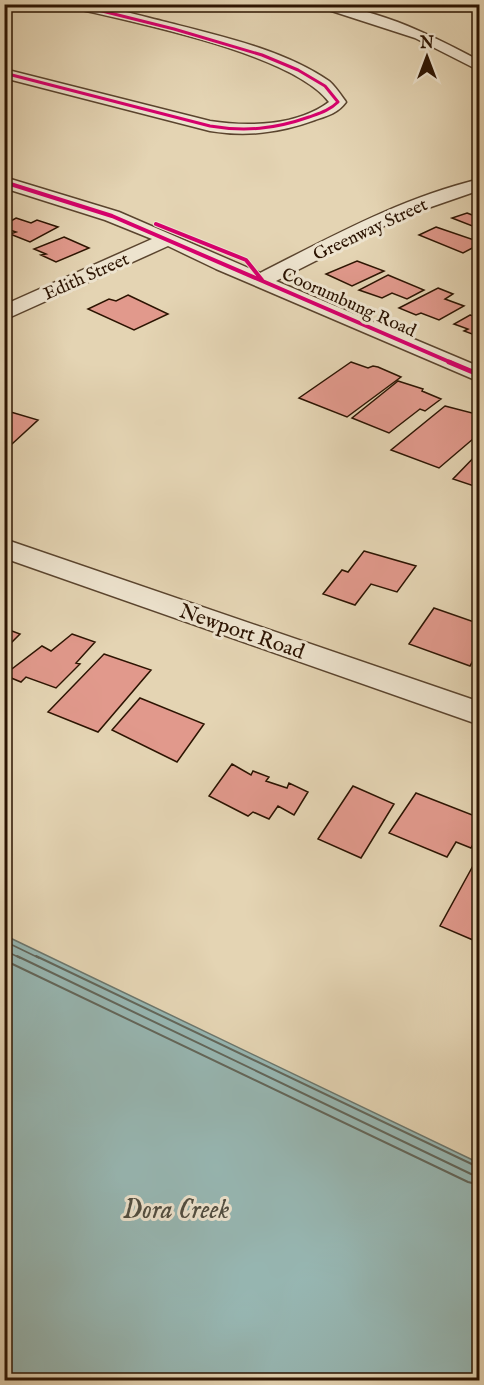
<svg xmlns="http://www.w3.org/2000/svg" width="484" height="1385" font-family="'IM FELL English',serif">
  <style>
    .water { fill: #97b7b3; stroke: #6c766c; stroke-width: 1.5 }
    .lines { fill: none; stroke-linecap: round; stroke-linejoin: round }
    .shore-far1 { stroke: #62665a; stroke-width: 1.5 }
    .shore { stroke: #62665a; stroke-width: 2 }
    .building { fill: #e1998c; stroke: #2c1402; stroke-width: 1.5 }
    .minor-casing { stroke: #5a442e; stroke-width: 3 }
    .tertiary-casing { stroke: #5a442e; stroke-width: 3 }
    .minor { fill: #ede3ce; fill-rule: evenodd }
    .tertiary { fill: #ede3ce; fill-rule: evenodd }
    .cycleway-far2-casing { stroke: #ede3ce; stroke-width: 5 }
    .cycleway-far1-casing { stroke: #ede3ce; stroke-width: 6 }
    .cycleway-casing { stroke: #ede3ce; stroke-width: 8 }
    .cycleway-far2 { stroke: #d6006c; stroke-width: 3 }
    .cycleway-far1 { stroke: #d6006c; stroke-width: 4 }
    .cycleway { stroke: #d6006c; stroke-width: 5 }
    .labels { text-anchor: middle; stroke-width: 6; stroke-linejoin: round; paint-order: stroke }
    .far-street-label { font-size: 18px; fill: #2c1402; stroke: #ede3ce }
    .street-label { font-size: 21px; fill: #2c1402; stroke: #ede3ce }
    .near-water-label { font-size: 27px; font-style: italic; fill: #514d40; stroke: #ede3ce }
  </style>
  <rect width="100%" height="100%" fill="#e4d4b3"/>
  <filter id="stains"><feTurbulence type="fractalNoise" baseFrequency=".00333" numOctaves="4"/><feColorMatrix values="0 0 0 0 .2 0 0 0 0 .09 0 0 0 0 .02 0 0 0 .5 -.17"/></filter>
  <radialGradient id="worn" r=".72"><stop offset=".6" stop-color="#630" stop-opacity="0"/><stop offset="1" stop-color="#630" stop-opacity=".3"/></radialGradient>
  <path class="water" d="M 4,935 L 479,1163 L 479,1380 L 5,1380 Z"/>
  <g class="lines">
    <path class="shore-far1" d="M 4,941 L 39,958
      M 4,950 L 20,958"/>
    <path class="shore" d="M 17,956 L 471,1174 L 480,1176
      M 36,956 L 480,1168
      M 4,960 L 468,1182 L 480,1185"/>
  </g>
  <path class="building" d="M 467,213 L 480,218 L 480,229 L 452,218 Z
    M 16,218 L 31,223 L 37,220 L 58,227 L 30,242 L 10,234 L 16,232 L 4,228 L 4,225 Z
    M 436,227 L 480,242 L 480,244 L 463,253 L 419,235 Z
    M 64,237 L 89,248 L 56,262 L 41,255 L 46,254 L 34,249 Z
    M 357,261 L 384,271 L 352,286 L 326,274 Z
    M 388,275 L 424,290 L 407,299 L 392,293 L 382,298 L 359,290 Z
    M 438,288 L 453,294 L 445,299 L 464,306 L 439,320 L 421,313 L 416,315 L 399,308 Z
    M 128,295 L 168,314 L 134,330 L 88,309 L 109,299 L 116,301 Z
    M 470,315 L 480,318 L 480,337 L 464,331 L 468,329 L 454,324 Z
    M 351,362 L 368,368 L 373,366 L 378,367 L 401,377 L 347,417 L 299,398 Z
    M 398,381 L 423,389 L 422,391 L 441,399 L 425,411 L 420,409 L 389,433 L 352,418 Z
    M 445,406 L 480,415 L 480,433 L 439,468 L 391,450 Z
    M 4,410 L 38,420 L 12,444 L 4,442 Z
    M 480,451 L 480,488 L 453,479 Z
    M 364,551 L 416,566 L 397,592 L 371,584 L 355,605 L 323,594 L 342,570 L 348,572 Z
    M 434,608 L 480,624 L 480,649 L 470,666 L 409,644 Z
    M 4,628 L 20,634 L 4,650 Z
    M 72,634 L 95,642 L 76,663 L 80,664 L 56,688 L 26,677 L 21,682 L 4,675 L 42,646 L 51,651 Z
    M 104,654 L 151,670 L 98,732 L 48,712 Z
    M 140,698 L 204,724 L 177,762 L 112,730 Z
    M 232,764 L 251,775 L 253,771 L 269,777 L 266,781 L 287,788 L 289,783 L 308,792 L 294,815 L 278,806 L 269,819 L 253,812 L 248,816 L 209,796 Z
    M 353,786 L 394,804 L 361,858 L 318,839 Z
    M 416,793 L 480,818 L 480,831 L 471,848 L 456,842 L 447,857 L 389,833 Z
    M 480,853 L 480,943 L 440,926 Z"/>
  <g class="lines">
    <defs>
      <path id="minor" d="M 68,4 C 101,4 133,14 166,22 C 220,36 282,49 329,81 C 335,86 341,95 346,102 C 338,113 327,116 315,120 C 279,133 247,137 210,131 L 4,78 L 4,69 L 210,121 C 248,127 297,126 329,102 C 292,53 132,22 69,7 Z
        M 310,4 C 370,4 427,33 480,61 L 480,71 L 415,38 Z
        M 4,177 L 119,212 L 260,273 C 331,237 401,198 480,179 L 480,190 L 402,217 L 276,281 L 480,367 L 480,382 L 216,269 L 168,246 L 4,320 L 6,304 L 152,239 L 105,220 L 4,188 Z"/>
      <path id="tertiary" d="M 4,539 L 480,702 L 480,725 L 4,558 Z"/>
    </defs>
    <use href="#minor" class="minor-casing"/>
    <use href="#tertiary" class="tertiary-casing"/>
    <use href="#minor" class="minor"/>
    <use href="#tertiary" class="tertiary"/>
    <defs>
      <path id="cycleway-far2" d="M 4,73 L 210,126 C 245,132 275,129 309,117 C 320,113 330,110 338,102 L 325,86 L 298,70 L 262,55 L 174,29 L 74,4"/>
      <path id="cycleway-far1" d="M 4,182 L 112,216 L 452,363
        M 156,224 L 246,260 L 262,280"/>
      <path id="cycleway" d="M 449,362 L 480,375"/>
    </defs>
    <use href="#cycleway-far2" class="cycleway-far2-casing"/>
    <use href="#cycleway-far1" class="cycleway-far1-casing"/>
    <use href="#cycleway" class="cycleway-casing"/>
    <use href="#cycleway-far2" class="cycleway-far2"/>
    <use href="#cycleway-far1" class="cycleway-far1"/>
    <use href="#cycleway" class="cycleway"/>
  </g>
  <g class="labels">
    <g class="far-street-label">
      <text transform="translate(370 229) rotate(-25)" y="6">Greenway Street</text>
      <text transform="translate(86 276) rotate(-24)" y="6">Edith Street</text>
      <text transform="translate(349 302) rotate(24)" y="6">Coorumbung Road</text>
    </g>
    <g class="street-label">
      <text transform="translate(242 631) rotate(19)" y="7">Newport Road</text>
    </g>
    <g class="near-water-label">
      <text x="176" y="1218">Dora Creek</text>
    </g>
  </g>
  <rect width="484" height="1385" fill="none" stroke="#e4d4b3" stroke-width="24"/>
  <rect x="6" y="6" width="472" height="1373" fill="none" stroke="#2c1402" stroke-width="3"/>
  <rect x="12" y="12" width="460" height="1361" fill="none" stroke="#2c1402" stroke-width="1.5"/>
  <g transform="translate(427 57)" stroke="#ede3ce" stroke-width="4.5" paint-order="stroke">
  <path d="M0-4.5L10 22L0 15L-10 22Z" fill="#2c1402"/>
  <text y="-9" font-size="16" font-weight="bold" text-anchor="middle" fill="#2c1402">N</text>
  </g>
  <rect width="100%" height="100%" filter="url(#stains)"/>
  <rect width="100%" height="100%" fill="url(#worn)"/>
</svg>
